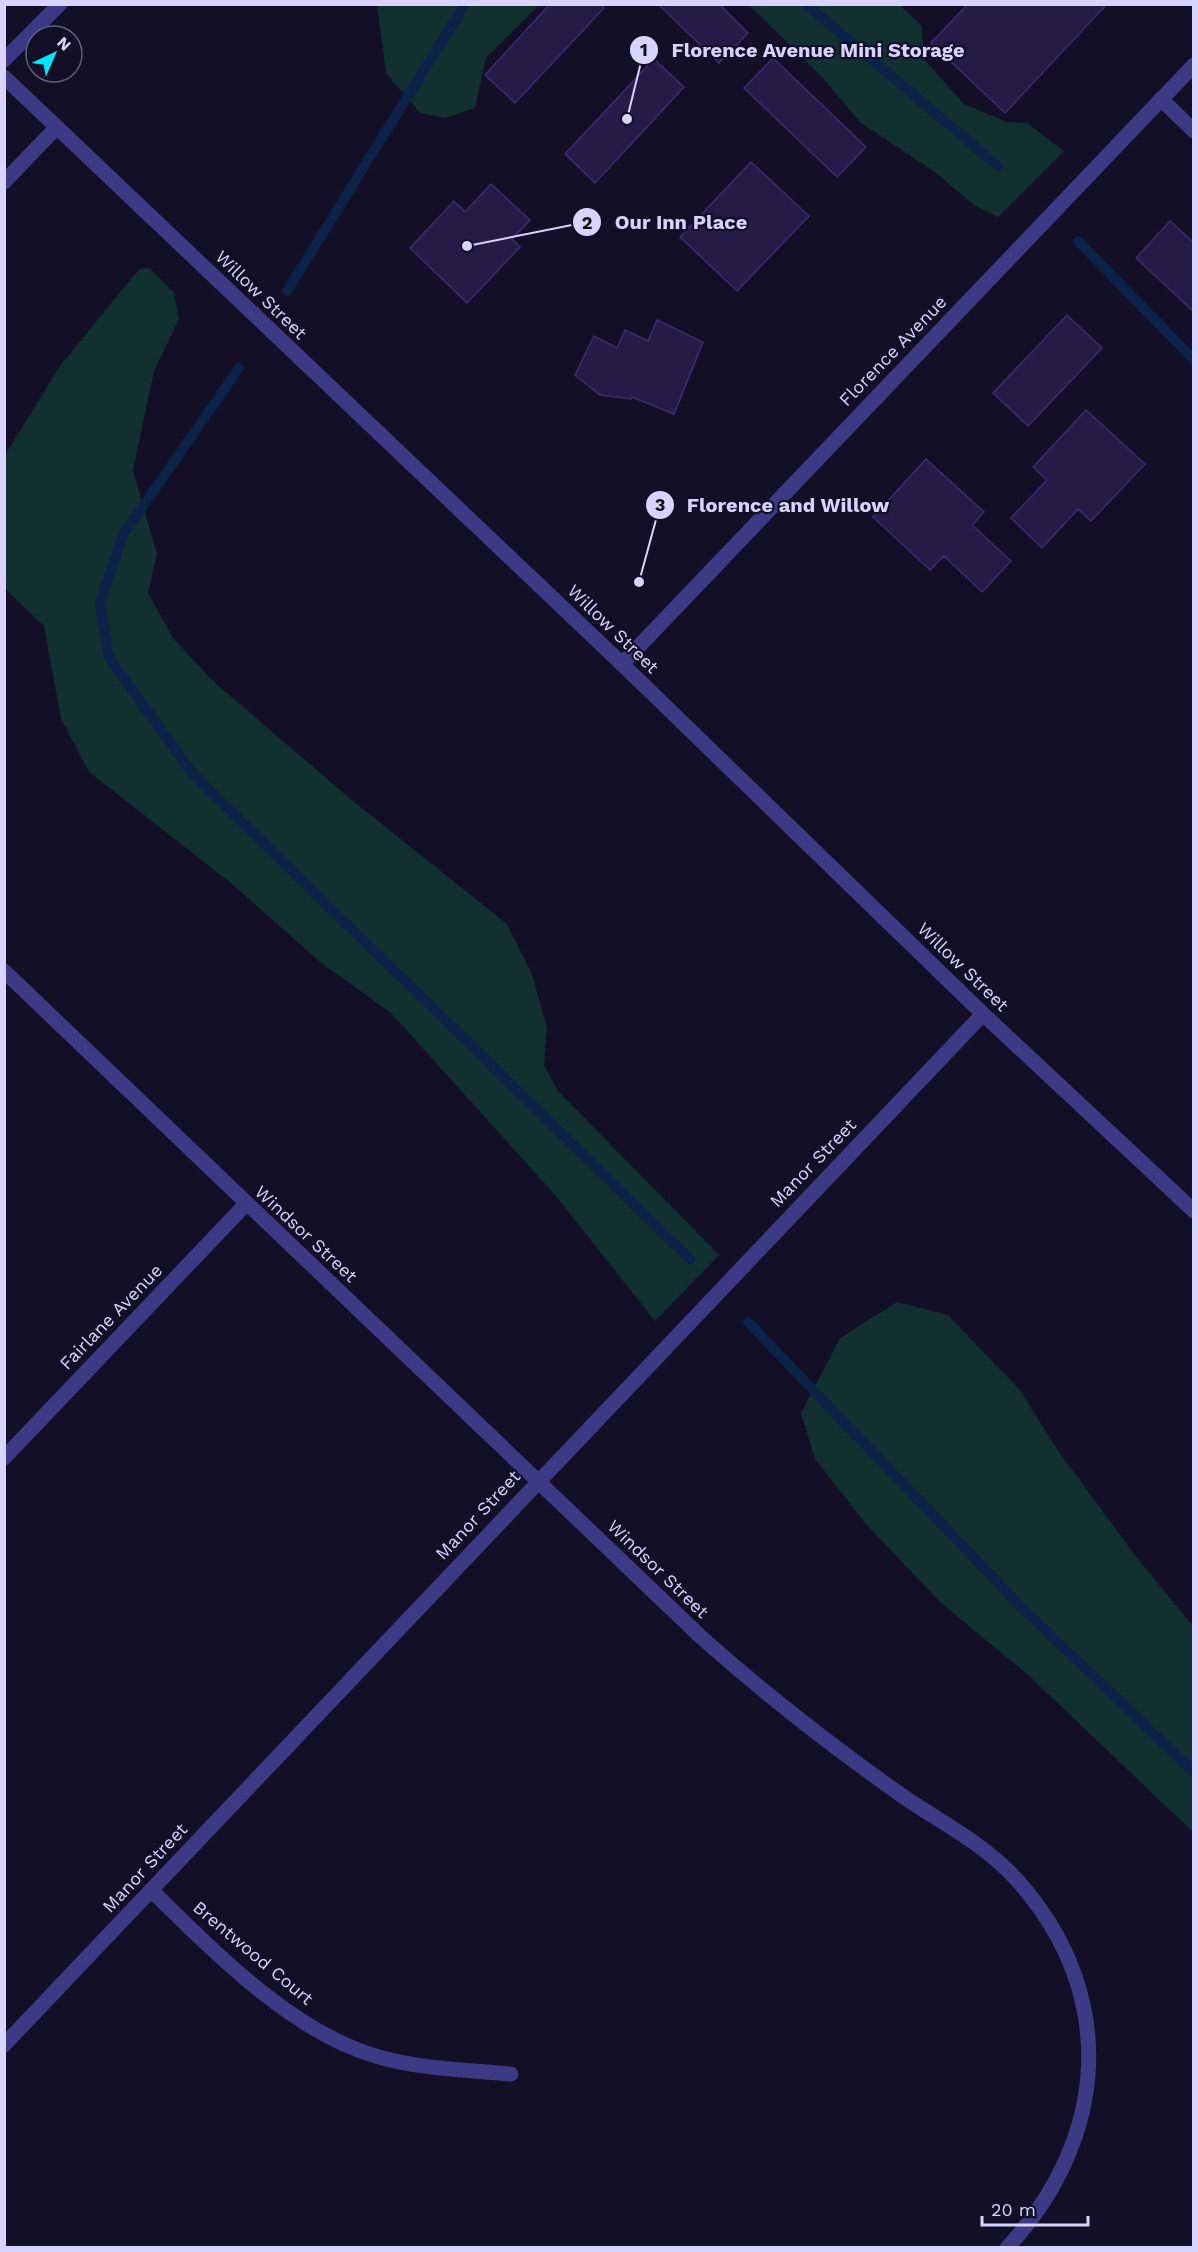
<svg xmlns="http://www.w3.org/2000/svg" width="1198" height="2252" font-family="'Work Sans',sans-serif">
  <style>
    .green { fill: #12302f }
    .lines { fill: none; stroke-linecap: round; stroke-linejoin: round }
    .stream { stroke: #0c2248; stroke-width: 10 }
    .building { fill: #241b47; stroke: #3b2d73; stroke-width: 1.5 }
    .service { stroke: #3d3a85; stroke-width: 15 }
    .minor { stroke: #3d3a85; stroke-width: 15 }
    .tertiary { stroke: #3d3a85; stroke-width: 15 }
    .labels { text-anchor: middle; stroke-width: 4.5; stroke-linejoin: round; paint-order: stroke }
    .street-label { font-size: 18px; fill: #d9d4ff; stroke: #130f26 }
    .leader { fill: none; stroke: #d9d4ff; stroke-width: 2 }
    .callout-dot { fill: #d9d4ff; stroke: #130f26; stroke-width: 2 }
    .mark-label { font-size: 18px; text-anchor: middle; font-weight: bold; fill: #111 }
    .callout-label { font-size: 20px; text-anchor: middle; font-weight: bold; fill: #d9d4ff; stroke: #130f26; stroke-width: 4.5; stroke-linejoin: round; paint-order: stroke }
  </style>
  <rect width="100%" height="100%" fill="#130f26"/>
  <path class="green" d="M 377,5 L 377,4 L 539,5 L 486,58 L 475,108 L 445,118 L 420,113 L 386,73 Z
    M 749,5 L 900,5 L 922,26 L 923,58 L 964,104 L 1007,122 L 1027,123 L 1064,151 L 998,217 L 974,205 L 935,172 L 860,122 L 822,77 Z
    M 149,268 L 174,293 L 179,319 L 154,371 L 133,470 L 157,554 L 148,593 L 173,638 L 213,681 L 353,801 L 507,924 L 532,974 L 547,1028 L 544,1065 L 558,1091 L 719,1255 L 655,1321 L 555,1195 L 391,1013 L 319,961 L 232,884 L 89,772 L 61,719 L 44,626 L 5,589 L 5,455 L 60,366 L 135,274 L 140,269 Z
    M 897,1302 L 948,1315 L 1019,1389 L 1059,1452 L 1137,1558 L 1193,1626 L 1193,1832 L 1026,1673 L 941,1603 L 865,1523 L 815,1459 L 801,1413 L 840,1338 Z"/>
  <g class="lines">
    <path class="stream" d="M 806,4 L 998,166
      M 1078,241 L 1194,360
      M 287,291 L 465,4
      M 239,368 L 123,535 L 100,603 L 109,658 L 193,774 L 690,1259
      M 748,1322 L 1023,1609 L 1194,1772"/>
  </g>
  <path class="building" d="M 550,4 L 601,4 L 604,8 L 515,103 L 485,75 Z
    M 658,4 L 719,4 L 748,33 L 719,63 Z
    M 968,4 L 1107,4 L 1005,113 L 931,43 Z
    M 773,58 L 866,147 L 837,177 L 744,88 Z
    M 654,59 L 684,87 L 595,183 L 565,154 Z
    M 751,162 L 809,216 L 737,291 L 680,237 Z
    M 491,184 L 530,220 L 512,239 L 520,247 L 467,303 L 410,248 L 454,201 L 465,212 Z
    M 1170,221 L 1194,243 L 1194,312 L 1136,258 Z
    M 1067,315 L 1102,348 L 1028,426 L 993,393 Z
    M 657,320 L 703,342 L 674,414 L 632,397 L 631,399 L 600,395 L 575,375 L 594,336 L 617,348 L 625,330 L 648,341 Z
    M 1086,410 L 1145,464 L 1091,521 L 1078,509 L 1042,548 L 1011,518 L 1047,480 L 1033,467 Z
    M 926,459 L 984,512 L 972,525 L 1011,561 L 982,592 L 944,556 L 930,570 L 873,517 Z"/>
  <g class="lines">
    <path class="service" d="M 1161,99 L 1194,131"/>
    <path class="minor" d="M 4,60 L 60,4
      M 4,182 L 56,128
      M 622,664 L 1194,65
      M 4,971 L 701,1637 C 766,1695 833,1747 904,1797 C 942,1823 986,1845 1017,1880 C 1119,1994 1109,2138 1007,2248
      M 4,1458 L 246,1204
      M 151,1890 C 214,1951 292,2033 379,2057 C 421,2069 466,2070 511,2074
      M 4,2045 L 983,1014"/>
    <path class="tertiary" d="M 4,77 L 622,664 L 983,1014 L 1194,1211"/>
  </g>
  <g class="labels">
    <g class="street-label">
      <text transform="translate(261 295) rotate(44)" y="6">Willow Street</text>
      <text transform="translate(893 351) rotate(-46)" y="6">Florence Avenue</text>
      <text transform="translate(613 629) rotate(44)" y="6">Willow Street</text>
      <text transform="translate(963 967) rotate(44)" y="6">Willow Street</text>
      <text transform="translate(813 1163) rotate(-46)" y="6">Manor Street</text>
      <text transform="translate(306 1234) rotate(43)" y="6">Windsor Street</text>
      <text transform="translate(111 1317) rotate(-46)" y="6">Fairlane Avenue</text>
      <text transform="translate(478 1515) rotate(-47)" y="6">Manor Street</text>
      <text transform="translate(658 1569) rotate(44)" y="6">Windsor Street</text>
      <text transform="translate(145 1868) rotate(-47)" y="6">Manor Street</text>
      <text transform="translate(253 1953) rotate(40)" y="6">Brentwood Court</text>
    </g>
  </g>
  <path class="leader" d="M627 119L644 50M467 246L587 222M639 582L660 505"/>
  <g class="callout-dot">
    <circle cx="627" cy="119" r="6"/>
    <circle cx="467" cy="246" r="6"/>
    <circle cx="639" cy="582" r="6"/>
    <circle cx="644" cy="50" r="15"/>
    <circle cx="587" cy="222" r="15"/>
    <circle cx="660" cy="505" r="15"/>
  </g>
  <g class="mark-label">
    <text x="644" y="56">1</text>
    <text x="587" y="229">2</text>
    <text x="660" y="511">3</text>
  </g>
  <g class="callout-label">
    <text x="818" y="57">Florence Avenue Mini Storage</text>
    <text x="681" y="229">Our Inn Place</text>
    <text x="788" y="512">Florence and Willow</text>
  </g>
  <rect width="1198" height="2252" fill="none" stroke="#d9d4ff" stroke-width="12"/>
  <g transform="translate(54 54) rotate(44)"><circle r="28" fill="#130f26" stroke="#625e7d" stroke-width="1.5"/>
  <path d="M0-4.5L10 22L0 15L-10 22Z" fill="#00e5ff"/>
  <text y="-9" font-size="16" font-weight="bold" text-anchor="middle" fill="#d9d4ff">N</text>
  </g>
  <path d="M982 2216v9h106v-9" fill="none" stroke="#d9d4ff" stroke-width="3"/>
  <text x="991" y="2216" font-size="18" fill="#d9d4ff" stroke="#130f26" stroke-width="4.5" paint-order="stroke">20 m</text>
</svg>
